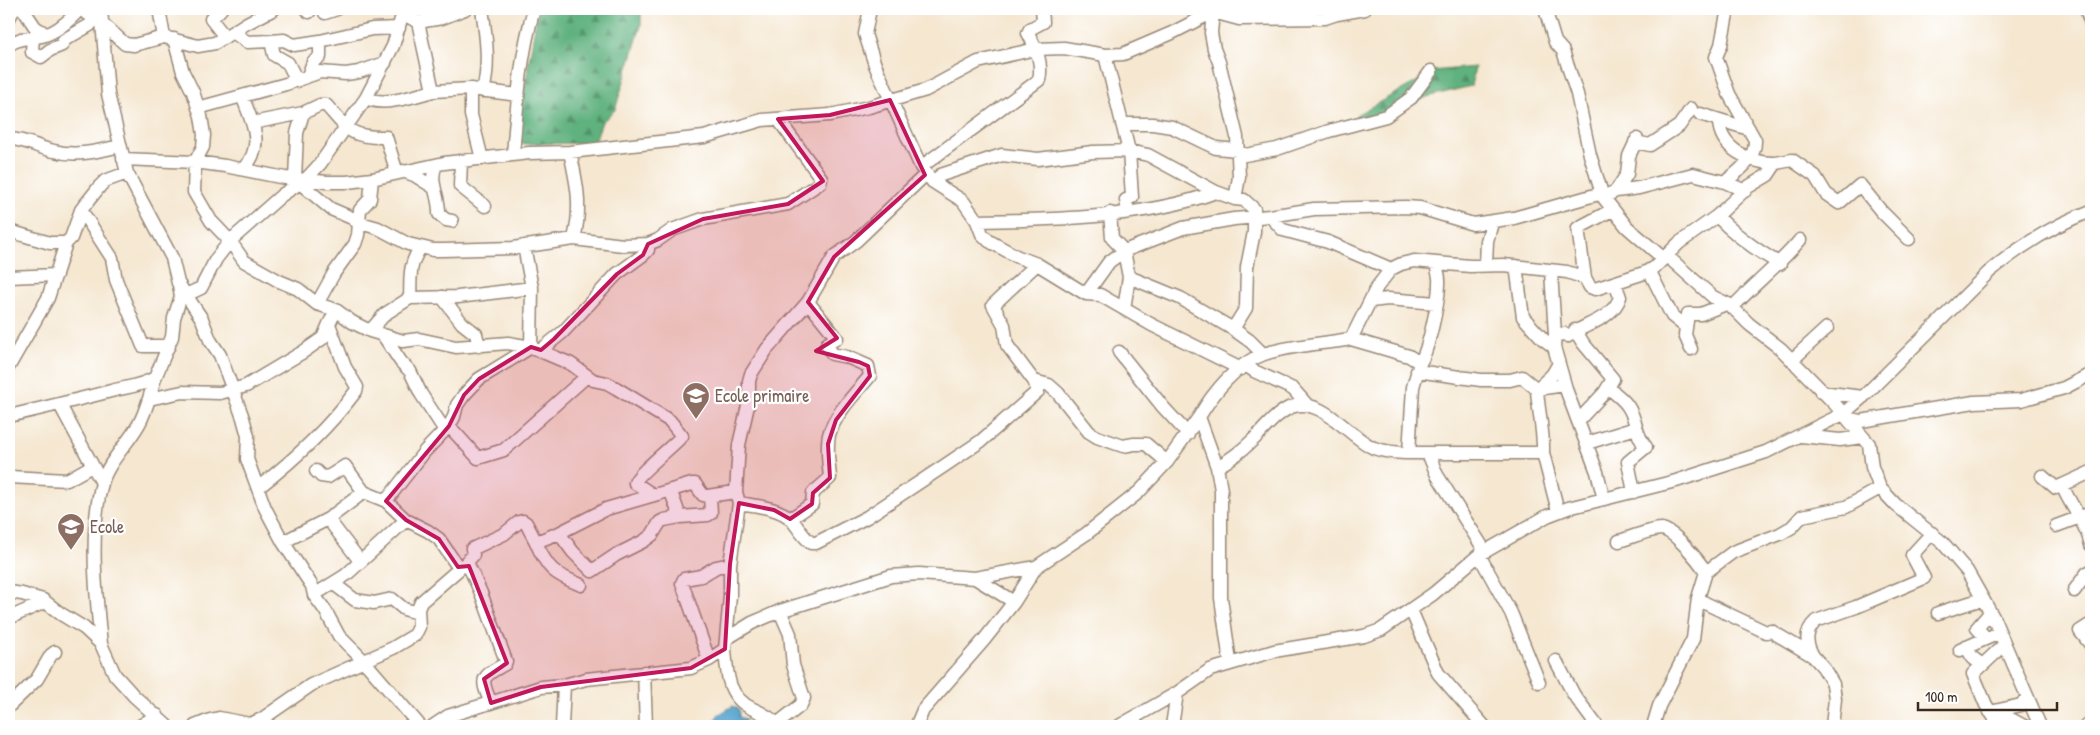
<svg xmlns="http://www.w3.org/2000/svg" width="2100" height="735" font-family="'Patrick Hand',sans-serif">
  <style>
    .forest { fill: url(#forest-firs); stroke: #4d6e4e }
    .water { fill: #53a3cd; stroke: #476676 }
    .lines { fill: none; stroke-linecap: round; stroke-linejoin: round }
    .minor-casing { stroke: #988877; stroke-width: 15 }
    .minor { stroke: #fff; stroke-width: 12 }
    .marked { fill: #c2185b; fill-opacity: 0.2; stroke: #c2185b; stroke-width: 4; stroke-linejoin: round }
    .labels { text-anchor: middle; stroke-width: 4.5; stroke-linejoin: round; paint-order: stroke }
    .education-label { font-size: 18px; fill: #785e54; stroke: #fff; text-anchor: start }
  </style>
  <defs>
    <pattern id="forest-firs" width="22" height="20" patternUnits="userSpaceOnUse" patternTransform="scale(1.25)"><rect width="22" height="20" fill="#5fb17e"/><path d="M5 1l3.5 6h-7zM16 11l3.5 6h-7z" fill="#509067"/></pattern>
  </defs>
  <rect width="100%" height="100%" fill="#fff"/>
  <filter id="ink" filterUnits="userSpaceOnUse"><feTurbulence type="fractalNoise" baseFrequency=".02" numOctaves="2"/><feDisplacementMap in="SourceGraphic" scale="10" xChannelSelector="R" yChannelSelector="G"/><feConvolveMatrix kernelMatrix="1 2 1 2 8 2 1 2 1" color-interpolation-filters="sRGB"/></filter>
  <filter id="wash" filterUnits="userSpaceOnUse"><feTurbulence type="fractalNoise" baseFrequency=".0096" numOctaves="4" result="noise"/><feDisplacementMap in="SourceGraphic" scale="20" xChannelSelector="R" yChannelSelector="G"/><feGaussianBlur stdDeviation="1.12" result="paint"/><feColorMatrix in="noise" values="0 0 0 0 0 0 0 0 0 0 0 0 0 0 0 0 0 1.4 0 .05"/><feComposite in="paint" operator="in"/></filter>
  <g filter="url(#wash)">
    <rect width="100%" height="100%" fill="#f5e7d0"/>
    <path class="forest" d="M 538,9 L 641,9 L 641,26 L 615,110 L 602,122 L 594,143 L 515,144 Z
      M 1475,67 L 1471,86 L 1427,97 L 1361,127 L 1356,115 L 1418,81 L 1431,71 Z"/>
    <path class="water" d="M 733,706 L 739,709 L 739,717 L 746,719 L 743,726 L 712,726 L 718,715 Z"/>
  </g>
  <g filter="url(#ink)">
    <g class="lines">
      <defs>
        <path id="minor" d="M 23,9 L 35,27 L 46,34
          M 80,9 L 102,23 L 125,44 L 134,45 L 164,37 L 198,46 L 215,43 L 247,23 L 274,9
          M 101,9 L 108,94 L 127,173 L 172,258 L 178,283 L 202,319 L 210,340 L 220,355 L 243,418 L 248,436 L 247,459 L 265,508 L 283,542 L 312,586 L 314,595 L 325,610 L 339,636 L 364,661 L 420,726
          M 159,9 L 164,37
          M 221,9 L 211,19 L 225,37
          M 307,9 L 309,12
          M 482,9 C 486,35 490,65 483,91
          M 870,9 L 865,34 L 875,65 L 921,167 L 933,182 L 963,201 L 977,221 L 982,234 L 989,241 L 1018,257 L 1037,264 L 1086,294 L 1100,295 L 1152,325 L 1241,369
          M 1211,9 L 1213,12 L 1211,33 L 1214,49 L 1219,62 L 1237,137 L 1239,177 L 1235,199
          M 1545,9 L 1555,42 L 1563,51 L 1577,94 L 1590,155 L 1603,197 L 1627,227 L 1664,259
          M 2086,9 L 2091,24
          M 325,13 L 337,9
          M 402,13 L 418,22 L 433,91 L 471,89 L 518,95
          M 9,18 L 14,9
          M 418,22 L 442,18 L 465,9
          M 233,32 L 247,42 L 271,41 L 274,55 L 288,63 L 297,81
          M 33,37 L 32,52 L 41,57 L 50,50 L 62,45 L 64,40 L 90,25 L 94,19
          M 174,39 L 183,72 L 193,92 L 201,116 L 204,135 L 203,147 L 195,162 L 194,192 L 211,221 L 230,241 L 244,261 L 279,281 L 298,289 L 317,304 L 336,310 L 352,322 L 370,331 L 403,341 L 419,339 L 456,347 L 508,343 L 531,347 L 571,364 L 593,380 L 607,383 L 616,388 L 670,421 L 682,436 C 673,446 636,475 635,483 L 653,495
          M 271,41 L 284,40 L 294,45 L 320,41 L 372,29 L 399,28
          M 9,45 C 19,37 29,39 42,36 C 57,32 70,20 80,9
          M 1105,55 L 1129,151 L 1132,197 L 1126,200 L 1128,212
          M 308,76 L 313,62 L 320,57 L 320,41
          M 471,89 L 471,115 L 482,159
          M 242,96 C 252,122 266,146 243,169
          M 366,98 C 384,107 414,96 433,91
          M 198,108 L 286,84 L 320,72 L 346,74 L 359,72 L 385,63
          M 1700,114 L 1749,129
          M 1719,120 C 1719,148 1750,164 1776,163
          M 252,123 L 303,113 L 320,105 L 326,105 C 348,130 351,138 386,137 L 397,173
          M 1122,124 L 1153,124 L 1172,127 L 1216,148 L 1237,150 L 1245,155 L 1277,149 L 1329,131 L 1386,116 L 1411,98 L 1431,71
          M 9,139 C 26,139 38,148 54,151 C 76,157 99,151 120,146
          M 1635,142 L 1650,145 L 1679,126 L 1691,109
          M 570,152 C 577,184 582,206 574,239
          M 513,155 C 517,106 520,56 534,9
          M 123,159 L 195,162 L 225,166 L 285,178 L 327,182 L 347,182 L 372,179 L 444,163 L 529,153 L 570,152 L 704,137 L 762,120 L 830,115 L 869,107 L 926,90 L 978,62 L 1036,49 L 1064,48 L 1105,55 L 1123,54 L 1172,33 L 1213,12 L 1239,19 L 1325,18 L 1337,14 L 1365,9
          M 461,161 L 460,186 L 485,206
          M 436,165 C 428,182 440,196 439,214 L 446,220 L 452,221
          M 921,167 L 1039,80 C 1043,63 1036,48 1028,33 L 1030,29 L 1043,22 L 1042,9
          M 403,171 L 414,175 L 433,187
          M 295,179 L 297,133 L 303,113
          M 933,182 L 941,175 L 1002,155 L 1038,159 L 1093,152 L 1129,151 L 1148,155 L 1216,192 L 1235,199 L 1244,200 L 1254,209 L 1254,232 L 1247,267 L 1246,308 L 1233,329 L 1250,341 L 1263,354
          M 1725,182 C 1739,171 1756,159 1755,140 L 1729,94 L 1716,57 L 1721,45 L 1728,9
          M 301,184 L 331,209 L 352,218 L 357,222 L 378,228 L 408,244 L 433,250 L 444,250 L 513,248 L 574,239 L 623,245 L 648,244 L 658,240 L 672,230 L 703,219 L 788,204 L 820,183 L 821,178 L 778,119
          M 1616,191 L 1627,174 L 1629,156 L 1637,139
          M 1603,197 L 1616,191 L 1639,188 L 1693,174 L 1725,182 L 1745,191
          M 81,210 L 112,258 L 116,280 L 143,346 L 169,346
          M 1110,213 L 1112,238 L 1124,251 L 1129,277 L 1180,298 L 1233,329
          M 1270,216 L 1283,230 L 1328,242 L 1391,269
          M 1717,216 C 1736,236 1756,250 1780,264
          M 977,221 C 1052,220 1146,218 1216,192
          M 9,231 L 50,243 L 66,243 L 71,238 L 81,210 L 100,186 L 105,181 L 127,173
          M 1667,256 L 1713,297 L 1730,305 L 1749,324 L 1781,349 L 1834,403 L 1863,437 L 1869,444 L 1872,467 L 1880,488 L 1896,505 L 1943,543 L 1967,571 L 1993,617 L 2040,726
          M 1486,265 L 1487,241 L 1492,223
          M 1516,266 L 1523,317 L 1543,339 L 1554,347
          M 1649,270 L 1672,316 L 1686,327
          M 1551,271 L 1555,335 L 1554,347 L 1567,392 L 1597,472 L 1604,499
          M 9,277 L 56,275
          M 1585,278 L 1578,228 L 1612,210
          M 1086,294 L 1109,262 L 1124,251 L 1183,228 L 1234,219 L 1270,216 L 1314,209 L 1406,207 L 1420,208 L 1473,224 L 1514,218 L 1602,193
          M 186,295 L 201,288 L 216,259 L 230,241 L 282,195 L 306,179 L 320,164 L 366,98 L 393,46 L 404,9
          M 442,297 L 462,323 L 476,334 L 479,346
          M 410,298 C 411,277 408,267 420,248
          M 1371,301 L 1388,299 L 1436,303
          M 317,304 L 334,273 L 355,244 L 358,235 L 360,210 L 370,199 L 372,179
          M 1732,308 C 1754,284 1779,265 1800,240
          M 1124,309 L 1129,277
          M 1575,330 L 1583,343 L 1613,379 L 1605,392 L 1578,421
          M 370,331 L 385,314 L 410,298 L 458,297 L 532,288
          M 383,335 L 401,362 L 410,371 L 421,394 L 442,426 L 449,426 L 478,458 L 504,450 L 587,376
          M 1555,335 L 1565,334 L 1568,336 C 1585,324 1613,319 1620,297 L 1615,283
          M 1351,339 L 1409,356 L 1420,363 L 1413,387 L 1409,453
          M 1691,349 L 1685,335 L 1688,314 L 1701,314 L 1726,304
          M 541,350 L 563,332 L 617,274 L 643,255 L 648,250 L 648,244
          M 1119,352 L 1163,407 L 1188,434
          M 1792,360 L 1827,328
          M 1420,363 C 1429,349 1439,300 1439,283 C 1440,277 1437,270 1436,264
          M 1246,365 L 1254,371 L 1293,389 L 1307,405
          M 9,366 L 48,298 L 66,243
          M 1417,371 L 1481,380 L 1510,380 L 1522,377 L 1537,389 L 1565,385
          M 1034,381 L 1049,385 L 1058,393 L 1089,432 L 1097,437 L 1123,446 L 1134,444 L 1146,444 L 1167,462
          M 1608,387 C 1616,395 1625,399 1630,410 C 1637,423 1636,436 1646,447 L 1628,462 L 1634,492
          M 1821,392 L 1863,397
          M 149,399 L 182,392 L 220,393 L 246,386 L 303,352 L 323,338 L 329,324
          M 60,405 L 102,483
          M 9,416 C 43,408 77,400 111,391 C 127,387 141,386 155,378 L 172,337 L 174,318 L 181,296 L 179,285
          M 1847,418 L 1861,421 L 1974,402 L 2021,400 L 2064,388 L 2091,374
          M 1801,436 L 1840,440 L 1863,437
          M 1587,443 L 1636,428
          M 1428,453 L 1543,453 L 1558,511
          M 1543,453 C 1544,431 1538,411 1537,389 L 1552,375 L 1558,365
          M 1217,467 L 1221,490 L 1221,598 L 1230,662
          M 316,471 L 321,476 L 328,477 L 345,466 L 364,492 L 386,501 L 406,520 L 428,531 L 439,539 L 458,567 L 462,567
          M 2042,476 L 2056,488 L 2091,472
          M 9,477 L 67,480 L 92,466
          M 2062,485 C 2070,506 2087,524 2091,545
          M 259,487 C 294,460 329,427 356,391 L 357,387 L 345,367 L 329,324 L 336,310
          M 671,492 L 680,517
          M 386,501 L 425,451 L 449,426 L 454,417 L 457,405 L 464,395 L 479,379 L 531,347 L 532,288 L 524,246
          M 739,503 C 755,506 778,507 791,519 C 798,527 802,536 811,543 L 816,543 L 867,517 L 944,466 L 981,441 L 1038,391 L 1034,381 L 1007,345 L 1004,325 L 993,305 L 1037,264
          M 328,519 L 360,561
          M 790,519 L 812,504 L 813,493 L 830,478 C 829,465 826,448 829,435 C 835,413 856,393 870,376 L 868,366 L 847,357 L 832,354 L 827,344 L 837,338 L 808,302
          M 2056,526 L 2091,513
          M 559,533 L 573,552 L 592,571 L 616,555 L 644,541 L 652,535 L 660,522 L 664,520 L 680,517 L 708,515 L 711,513 L 710,496
          M 1619,541 C 1629,538 1652,529 1661,529 C 1674,530 1699,561 1706,572 L 1698,598 L 1693,639 L 1659,706 L 1653,726
          M 283,542 L 328,519 L 364,492
          M 536,542 C 547,569 554,574 581,585
          M 1485,551 L 1437,475 L 1428,453 C 1410,453 1391,454 1374,448 C 1350,438 1321,395 1291,407 C 1277,413 1267,426 1256,437 C 1244,449 1232,459 1217,467 L 1199,417 C 1213,393 1236,364 1264,354 C 1291,345 1322,344 1351,339 L 1377,287 L 1391,269 L 1401,264 L 1414,261 L 1470,266 L 1504,265 L 1567,272 L 1585,278 L 1590,287 L 1595,289 L 1644,273 L 1654,268 L 1679,243 L 1717,216 L 1748,187 L 1768,175 L 1776,163 L 1792,160 L 1815,176 L 1826,194 L 1839,203 L 1860,185 L 1881,211 L 1909,239
          M 1479,555 L 1511,613 L 1539,682
          M 467,562 L 481,593 L 506,661 L 505,664 C 481,677 480,678 491,703
          M 1706,572 L 1733,552 L 1780,534 L 1792,527 L 1802,516 L 1846,507 L 1880,488
          M 975,578 L 1014,602
          M 334,584 L 355,600 L 374,603 L 392,599 L 404,609 L 418,613
          M 2074,591 L 2087,573 L 2091,571
          M 9,592 L 22,594 L 43,600 L 61,614 L 84,628 L 101,644 L 115,675 L 134,696 L 167,726
          M 314,595 L 346,575 L 406,520
          M 1698,598 L 1705,603 L 1766,632 L 1771,631 L 1813,656 L 1823,667 L 1833,684 L 1835,699 L 1832,726
          M 1411,610 L 1438,673 L 1484,726
          M 1938,613 L 1982,599
          M 9,618 L 45,602
          M 2091,624 L 2080,631 L 2091,645
          M 1985,637 L 1977,628 L 1990,613
          M 726,639 L 752,623 L 780,611 L 891,576 L 919,574 L 975,578 L 1036,567
          M 101,644 C 96,595 89,532 102,483 C 109,460 129,443 140,422 C 147,408 151,393 155,378
          M 1966,647 L 1973,658 L 1982,665
          M 725,649 C 727,674 727,697 753,709 C 762,713 772,718 779,726
          M 1960,650 L 1999,633
          M 1813,656 C 1806,644 1804,632 1816,621 L 1856,607 L 1924,578 L 1912,555 L 1932,533
          M 709,660 L 682,583 L 684,579 L 701,576 L 716,567 L 730,564
          M 1556,661 L 1574,695 L 1597,726
          M 644,672 L 646,726
          M 9,706 L 37,679 L 51,655 L 55,652
          M 1996,711 L 2024,726
          M 1990,712 L 2021,705 L 2027,698
          M 777,724 L 801,705 L 804,698 L 793,665 L 790,634 L 780,611
          M 140,726 L 157,715
          M 195,726 L 210,720 L 219,718 L 250,724 L 262,719 L 311,685 L 393,648 L 415,635 L 419,627 L 418,609 L 421,602 L 467,562 L 473,555 L 472,549 L 504,534 L 519,522 L 523,521 L 526,523 L 536,542 L 559,533 L 606,509 L 692,484 L 695,484 L 703,495 L 707,496 L 736,492
          M 433,726 L 448,716 L 541,687 L 564,685 L 586,679 L 691,668 L 709,660 L 725,649 L 730,596 L 730,564 L 739,503 L 736,492 L 739,445 L 749,401 L 749,381 L 751,374 L 767,349 L 808,302 L 834,257 L 856,241 L 925,175
          M 562,726 L 564,685
          M 919,726 L 918,722 L 923,710 L 984,640 L 1014,602 L 1036,567 L 1086,534 L 1139,492 L 1167,462 L 1199,417
          M 1119,726 L 1177,693 L 1210,670 L 1274,651 L 1364,636 L 1381,630 L 1433,594 L 1479,555 L 1547,516 L 1568,508 L 1676,481 L 1766,452 L 1843,414 L 1865,395 L 1989,272 C 2019,247 2054,225 2091,211
          M 1172,726 L 1177,693
          M 2000,726 L 1986,705 L 1973,674 L 2004,645
          M 2086,726 L 2091,723"/>
      </defs>
      <use href="#minor" class="minor-casing"/>
      <use href="#minor" class="minor"/>
    </g>
  </g>
  <path class="marked" d="M 890,100 L 925,175 L 834,257 L 808,302 L 837,338 L 816,351 L 859,362 L 868,366 L 870,376 L 836,420 L 828,444 L 830,478 L 813,493 L 812,504 L 790,519 L 774,510 L 739,503 L 730,564 L 725,649 L 691,668 L 541,687 L 491,703 L 484,679 L 507,663 L 469,566 L 458,567 L 439,539 L 406,520 L 386,501 L 449,426 L 464,395 L 479,379 L 531,347 L 541,350 L 554,339 L 617,274 L 643,255 L 648,244 L 703,219 L 788,204 L 823,181 L 778,119 L 830,115 Z"/>
  <defs>
    <symbol id="school-pin" viewBox="-11 -11 22 30"><path d="M0 17L-7.5 6A9.5 9.5 0 1 1 7.5 6Z" fill="#8d6e63" stroke="#fff"/><path d="M0-5L7-2L0 1L-7-2ZM-4 1L0 2.5L4 1V4Q0 6-4 4Z" fill="#fff"/></symbol>
  </defs>
  <g fill-rule="evenodd">
    <use href="#school-pin" x="680" y="380" width="32" height="43"/>
    <use href="#school-pin" x="55" y="511" width="32" height="43"/>
  </g>
  <g class="labels">
    <g class="education-label">
      <text x="715" y="402">Ecole primaire</text>
      <text x="90" y="533">Ecole</text>
    </g>
  </g>
  <rect width="2100" height="735" fill="none" stroke="#fff" stroke-width="30"/>
  <path d="M1918 702v8h139v-8" fill="none" stroke="#3b2a1e" stroke-width="2.5"/>
  <text x="1925" y="702" font-size="15" fill="#3b2a1e" stroke="#ffffff" stroke-width="4" paint-order="stroke">100 m</text>
</svg>
